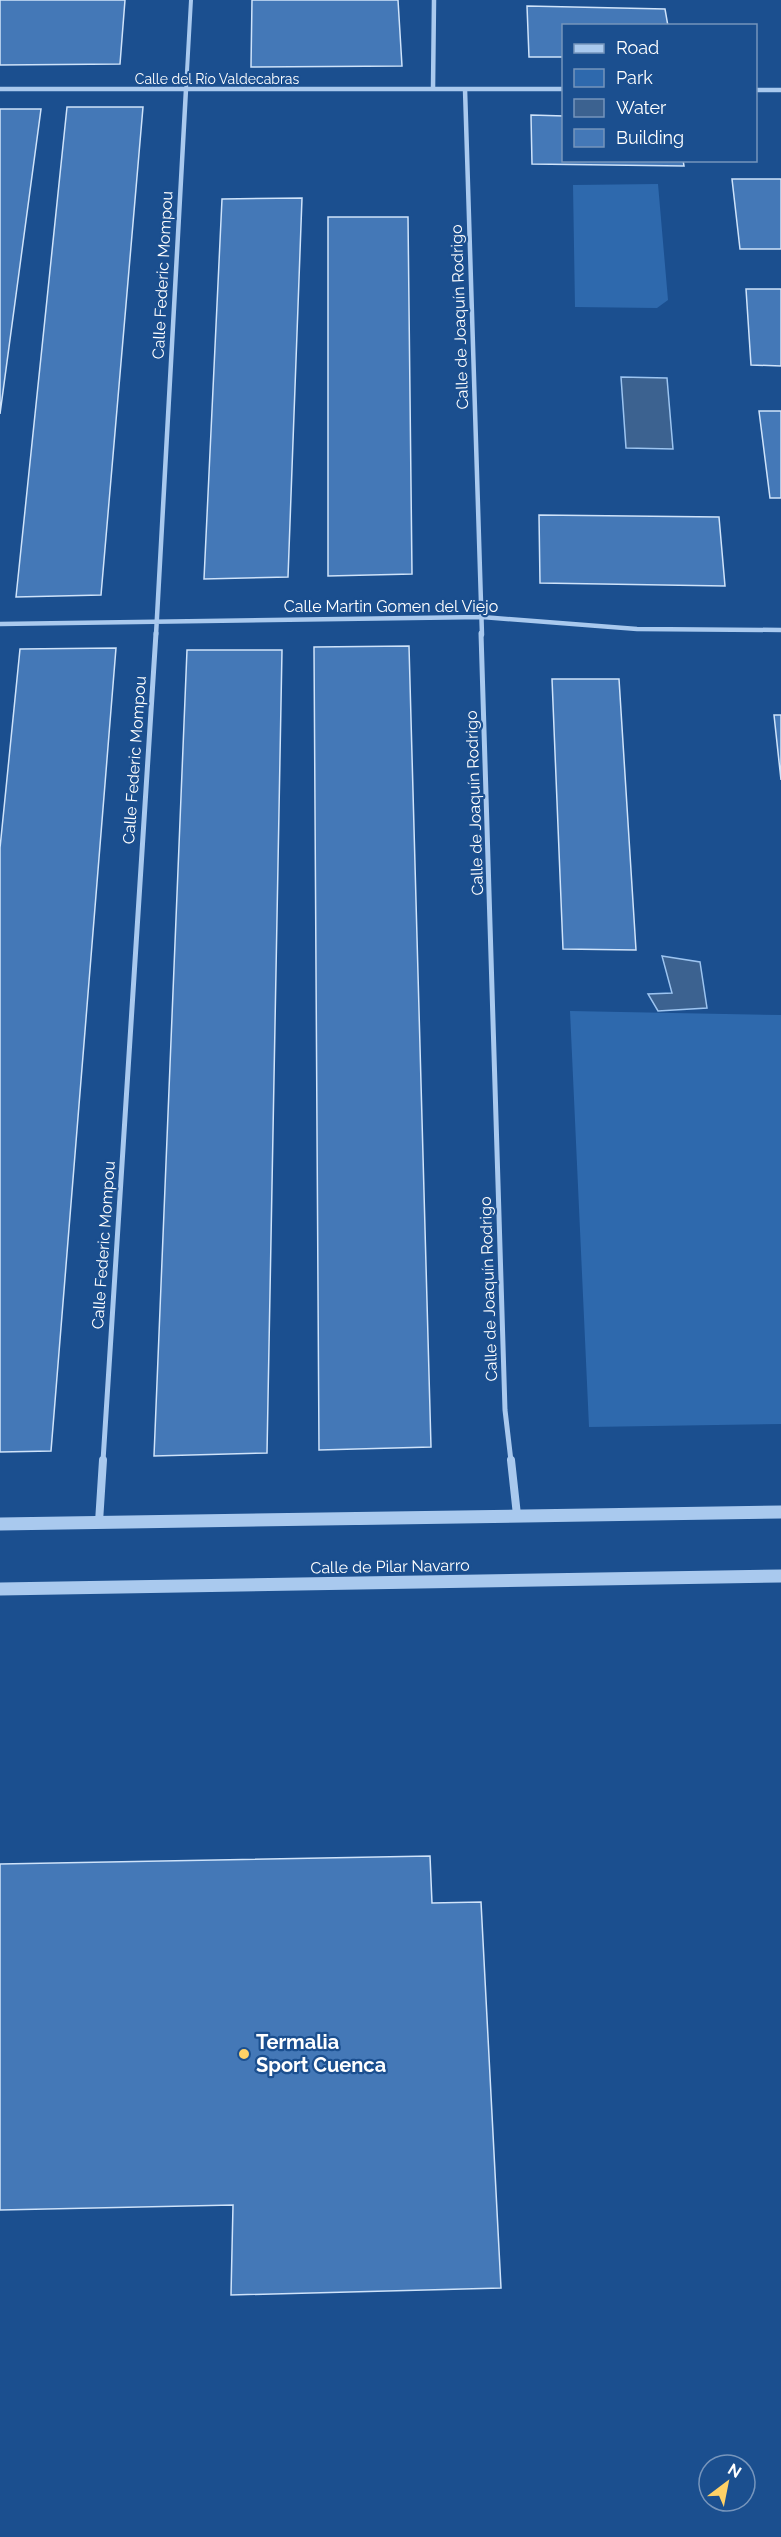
<svg xmlns="http://www.w3.org/2000/svg" width="781" height="2537" font-family="Raleway,sans-serif">
  <style>
    .green { fill: #2e69ad }
    .water { fill: #3c6290; stroke: #9cc4f0; stroke-width: 1.5 }
    .building { fill: #4478b7; stroke: #cfe3fa; stroke-width: 1.5 }
    .lines { fill: none; stroke-linecap: round; stroke-linejoin: round }
    .pedestrian { stroke: #a9c9ee; stroke-width: 4 }
    .minor-far2 { stroke: #a9c9ee; stroke-width: 4.5 }
    .minor-far1 { stroke: #a9c9ee; stroke-width: 5 }
    .minor { stroke: #a9c9ee; stroke-width: 8 }
    .tertiary { stroke: #a9c9ee; stroke-width: 13 }
    .poi-dot { fill: #ffd166; stroke: #1b4f8f; stroke-width: 2 }
    .labels { text-anchor: middle; stroke-width: 4.5; stroke-linejoin: round; paint-order: stroke }
    .far-street-label { font-size: 14px; fill: #fff; stroke: #1b4f8f }
    .street-label { font-size: 16px; fill: #fff; stroke: #1b4f8f }
    .near-poi-label { font-size: 20px; font-weight: bold; fill: #fff; stroke: #1b4f8f; text-anchor: start }
  </style>
  <rect width="100%" height="100%" fill="#1b4f8f"/>
  <path class="green" d="M 658,184 L 668,300 L 657,308 L 575,307 L 573,185 Z
    M 570,1011 L 781,1015 L 781,1424 L 589,1427 Z"/>
  <path class="water" d="M 621,377 L 667,378 L 673,449 L 626,448 Z
    M 662,956 L 700,962 L 707,1008 L 658,1011 L 648,994 L 672,993 Z"/>
  <path class="building" d="M 0,0 L 125,0 L 120,64 L 0,65 Z
    M 252,0 L 398,0 L 402,66 L 251,67 Z
    M 527,6 L 665,9 L 668,26 L 564,26 L 564,57 L 529,57 Z
    M 67,107 L 143,107 L 101,595 L 16,597 Z
    M 0,109 L 41,109 L 0,414 Z
    M 531,115 L 564,116 L 564,160 L 683,160 L 684,166 L 532,164 Z
    M 732,179 L 781,179 L 781,249 L 740,249 Z
    M 302,198 L 288,577 L 204,579 L 222,199 Z
    M 328,217 L 408,217 L 412,574 L 328,576 Z
    M 746,289 L 781,289 L 781,366 L 751,365 Z
    M 759,411 L 781,411 L 781,498 L 770,498 Z
    M 539,515 L 719,517 L 725,586 L 540,583 Z
    M 409,646 L 431,1447 L 319,1450 L 314,647 Z
    M 116,648 L 51,1451 L 0,1452 L 0,848 L 20,649 Z
    M 187,650 L 282,650 L 267,1453 L 154,1456 Z
    M 552,679 L 619,679 L 636,950 L 563,949 Z
    M 774,715 L 781,715 L 781,780 Z
    M 430,1856 L 432,1903 L 481,1902 L 501,2288 L 231,2295 L 233,2205 L 0,2210 L 0,1864 Z"/>
  <g class="lines">
    <path class="pedestrian" d="M 186,89 L 191,0"/>
    <path class="minor-far2" d="M 0,89 L 564,89
      M 433,89 L 434,0
      M 465,89 L 482,635
      M 756,90 L 781,90
      M 0,624 L 482,617 L 637,629 L 781,630
      M 156,635 L 186,89"/>
    <path class="minor-far1" d="M 481,633 L 505,1410 L 511,1461
      M 103,1461 L 156,633"/>
    <path class="minor" d="M 511,1460 L 517,1515
      M 99,1522 L 103,1460"/>
    <path class="tertiary" d="M 0,1524 L 781,1512
      M 0,1589 L 781,1576"/>
  </g>
  <circle class="poi-dot" cx="244" cy="2054" r="6"/>
  <g class="labels">
    <g class="far-street-label">
      <text x="217" y="84">Calle del Río Valdecabras</text>
    </g>
    <g class="street-label">
      <text transform="translate(162 275) rotate(-87)" y="6">Calle Federic Mompou</text>
      <text transform="translate(459 317) rotate(-92)" y="6">Calle de Joaquín Rodrigo</text>
      <text x="391" y="612">Calle Martin Gomen del Viejo</text>
      <text transform="translate(134 760) rotate(-86)" y="6">Calle Federic Mompou</text>
      <text transform="translate(474 803) rotate(-92)" y="6">Calle de Joaquín Rodrigo</text>
      <text transform="translate(103 1245) rotate(-86)" y="6">Calle Federic Mompou</text>
      <text transform="translate(488 1289) rotate(-92)" y="6">Calle de Joaquín Rodrigo</text>
      <text transform="translate(390 1566) rotate(-1)" y="6">Calle de Pilar Navarro</text>
    </g>
    <g class="near-poi-label">
      <text x="256" y="2049">Termalia<tspan x="256" dy="23">Sport Cuenca</tspan></text>
    </g>
  </g>
  <rect x="562" y="24" width="195" height="138" fill="#1b4f8f" stroke="#7695bc" stroke-width="1.5"/>
  <rect x="574" y="44" width="30" height="9" fill="#a9c9ee" stroke="#7695bc" stroke-width="1.5"/>
  <text x="616" y="54" font-size="18" fill="#ffffff">Road</text>
  <rect x="574" y="69" width="30" height="18" fill="#2e69ad" stroke="#7695bc" stroke-width="1.5"/>
  <text x="616" y="84" font-size="18" fill="#ffffff">Park</text>
  <rect x="574" y="99" width="30" height="18" fill="#3c6290" stroke="#7695bc" stroke-width="1.5"/>
  <text x="616" y="114" font-size="18" fill="#ffffff">Water</text>
  <rect x="574" y="129" width="30" height="18" fill="#4478b7" stroke="#7695bc" stroke-width="1.5"/>
  <text x="616" y="144" font-size="18" fill="#ffffff">Building</text>
  <g transform="translate(727 2483) rotate(32)"><circle r="28" fill="#1b4f8f" stroke="#7695bc" stroke-width="1.5"/>
  <path d="M0-4.5L10 22L0 15L-10 22Z" fill="#ffd166"/>
  <text y="-9" font-size="16" font-weight="bold" text-anchor="middle" fill="#ffffff">N</text>
  </g>
</svg>
